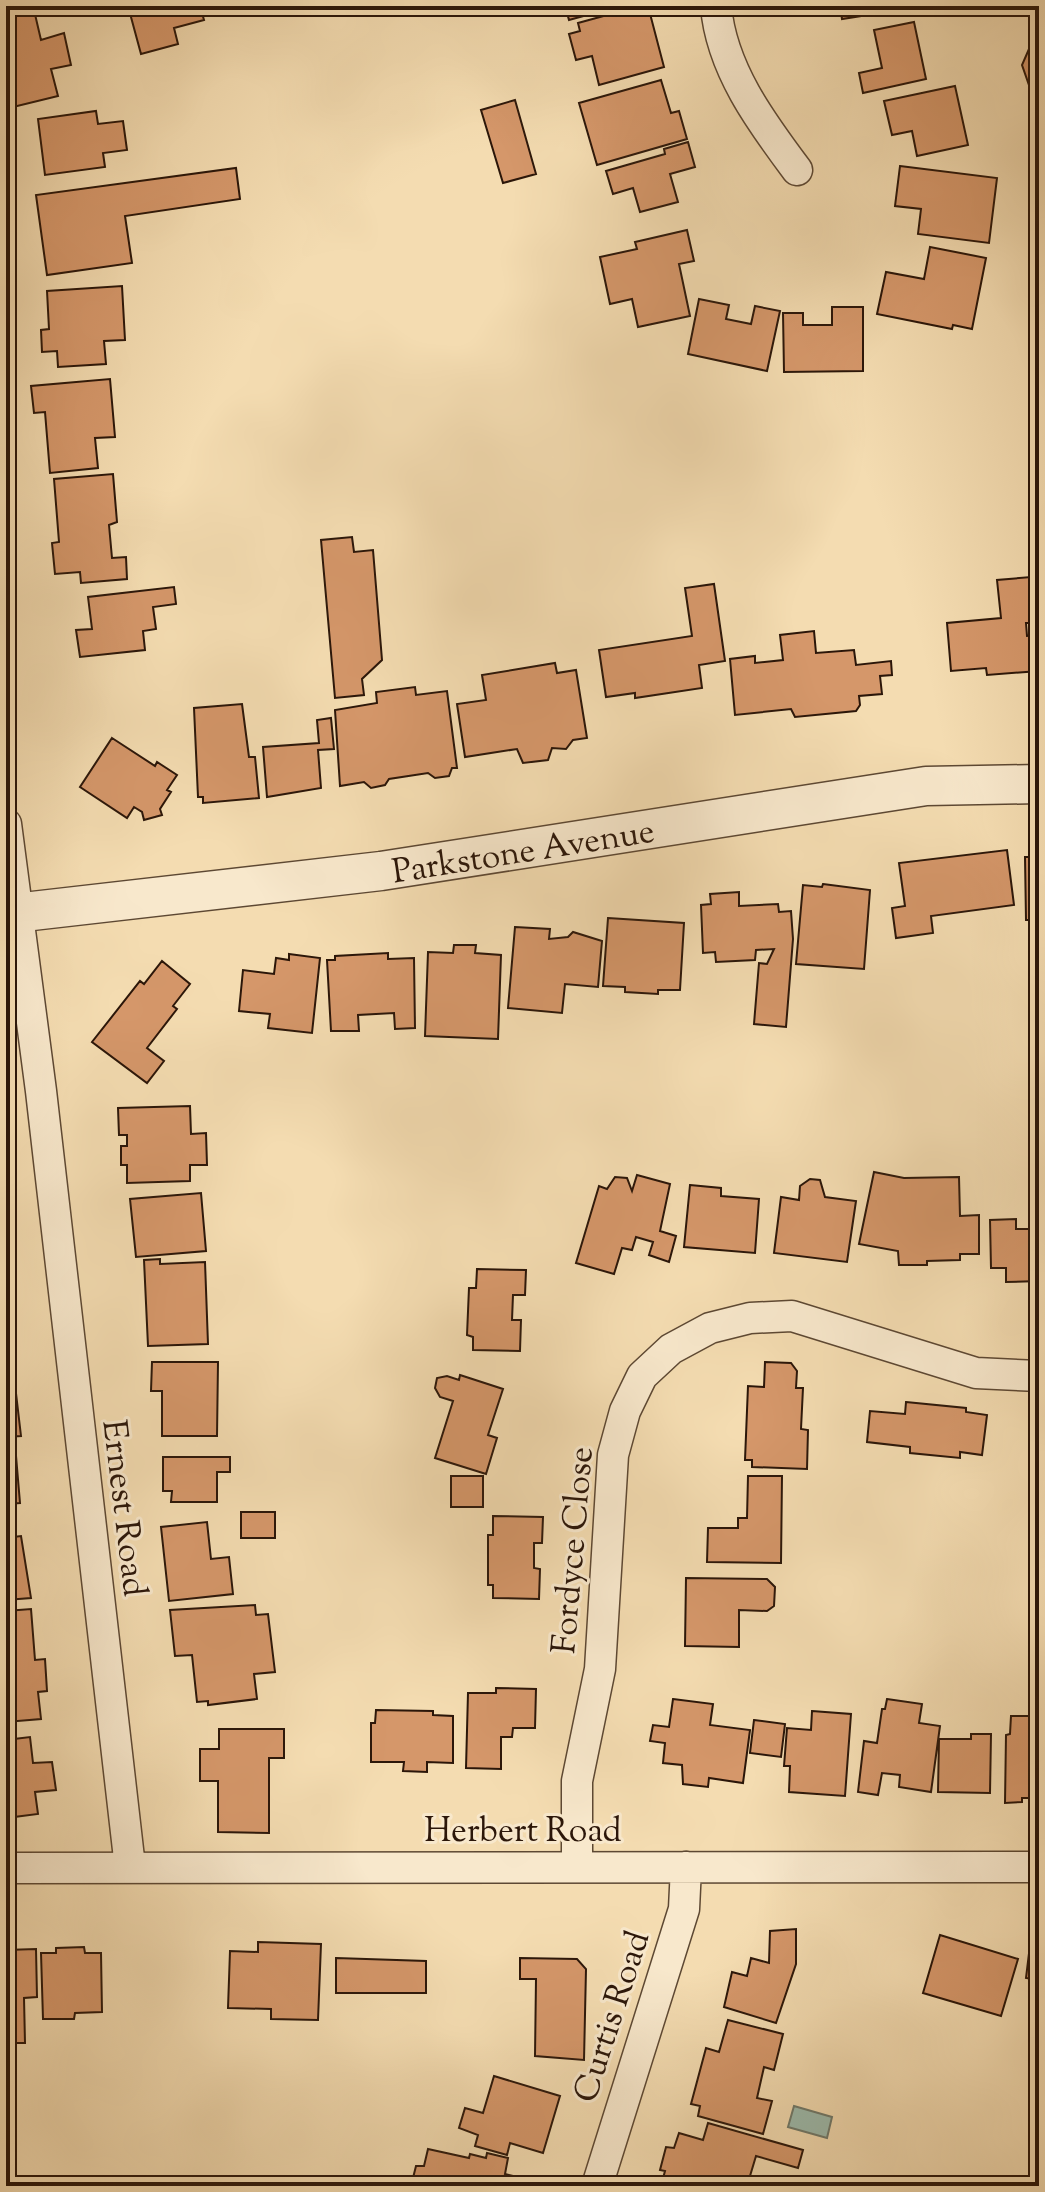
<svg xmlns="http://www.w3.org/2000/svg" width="1045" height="2192" font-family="'Sorts Mill Goudy',serif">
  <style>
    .water { fill: #9cbbad; stroke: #6f796b; stroke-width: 2 }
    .building { fill: #d5976a; stroke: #2b1609; stroke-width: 2 }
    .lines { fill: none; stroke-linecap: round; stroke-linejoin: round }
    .minor-casing { stroke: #5d4833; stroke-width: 33 }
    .tertiary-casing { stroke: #5d4833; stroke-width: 41 }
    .minor { stroke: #f8e8cc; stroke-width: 30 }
    .tertiary { stroke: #f8e8cc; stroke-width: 38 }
    .labels { text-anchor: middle; stroke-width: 6; stroke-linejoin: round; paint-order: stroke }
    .street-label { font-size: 34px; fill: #2b1609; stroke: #f8e8cc }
  </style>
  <rect width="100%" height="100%" fill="#f4dcb1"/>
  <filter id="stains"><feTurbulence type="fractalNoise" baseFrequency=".0025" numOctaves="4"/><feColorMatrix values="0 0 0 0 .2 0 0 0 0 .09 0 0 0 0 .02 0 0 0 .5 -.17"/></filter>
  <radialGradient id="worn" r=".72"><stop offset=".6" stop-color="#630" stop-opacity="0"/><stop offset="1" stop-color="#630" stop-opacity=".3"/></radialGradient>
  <path class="water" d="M 794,2106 L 832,2117 L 827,2138 L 788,2127 Z"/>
  <path class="building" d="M 128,6 L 200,6 L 204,20 L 174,28 L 178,44 L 141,54 Z
    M 565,6 L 620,6 L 569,20 Z
    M 640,6 L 648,6 L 664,67 L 599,85 L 592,56 L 576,60 L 569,34 L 580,31 L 578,23 Z
    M 840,6 L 880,6 L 881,13 L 842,19 Z
    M 34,10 L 41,40 L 64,33 L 71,65 L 51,69 L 58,96 L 9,108 L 6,17 Z
    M 914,22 L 926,79 L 863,93 L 859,73 L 882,68 L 874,30 Z
    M 1039,26 L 1039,107 L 1037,108 L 1022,65 Z
    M 661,80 L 671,113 L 679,111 L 687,139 L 597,165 L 579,103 Z
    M 955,86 L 968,145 L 917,156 L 912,131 L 892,135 L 884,101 Z
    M 515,100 L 536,174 L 503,183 L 481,110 Z
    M 96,111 L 98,124 L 123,121 L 127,150 L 103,153 L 105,167 L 45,175 L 38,119 Z
    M 688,142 L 695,167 L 670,174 L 678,202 L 640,212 L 633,188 L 613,194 L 606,171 L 665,154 L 664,149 Z
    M 900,166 L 997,178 L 989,243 L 918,234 L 921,209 L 895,206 Z
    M 236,168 L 240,199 L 125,216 L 132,263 L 47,275 L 36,195 Z
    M 687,230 L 694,261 L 679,264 L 690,316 L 638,327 L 632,299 L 610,304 L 600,257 L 637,249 L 635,242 Z
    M 930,247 L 986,258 L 972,329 L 953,325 L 952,329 L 877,314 L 886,272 L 924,279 Z
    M 122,286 L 125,340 L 104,341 L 106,364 L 58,367 L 57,351 L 42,352 L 41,330 L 49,329 L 47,291 Z
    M 699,299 L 729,305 L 726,319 L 751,324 L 755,306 L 780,311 L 767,371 L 688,354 Z
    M 832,307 L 863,307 L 863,371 L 784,372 L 783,313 L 803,313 L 803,325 L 832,325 Z
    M 110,379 L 115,437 L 95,438 L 98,468 L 50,473 L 45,412 L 34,413 L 31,386 Z
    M 113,474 L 117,522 L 109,525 L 112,558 L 126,557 L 127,579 L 81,583 L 80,572 L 55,574 L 52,543 L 59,542 L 54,479 Z
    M 352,537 L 354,552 L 373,550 L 382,660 L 362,679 L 364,695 L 335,698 L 321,540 Z
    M 1031,577 L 1035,623 L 1026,623 L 1027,636 L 1039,635 L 1039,671 L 987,675 L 986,668 L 951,671 L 947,623 L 1001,618 L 997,580 Z
    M 714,584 L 725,661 L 699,665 L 702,688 L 635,698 L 635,693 L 606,697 L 599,650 L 692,636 L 685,588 Z
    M 174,587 L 176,604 L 153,607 L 156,629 L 143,631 L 145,650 L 80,657 L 76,630 L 92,629 L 88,597 Z
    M 814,631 L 816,653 L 854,650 L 856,665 L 891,661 L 892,675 L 880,676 L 882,694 L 859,696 L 860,705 L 856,711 L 795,717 L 791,709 L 735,715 L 730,659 L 755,656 L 755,663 L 783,660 L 780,635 Z
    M 555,663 L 557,673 L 576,670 L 587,738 L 573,740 L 566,749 L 552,748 L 548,760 L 523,763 L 517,749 L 465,757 L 457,704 L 486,700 L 482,675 Z
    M 415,687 L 416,695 L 447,691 L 457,768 L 452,768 L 449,776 L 435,778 L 428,773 L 389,779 L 385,785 L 371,788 L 364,782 L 340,786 L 335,710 L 377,703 L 376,692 Z
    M 242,704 L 249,757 L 255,757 L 259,798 L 203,803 L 203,797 L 198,797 L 194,708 Z
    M 331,718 L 334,749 L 318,750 L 321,788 L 267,797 L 263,747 L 319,743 L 317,720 Z
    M 112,738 L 155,766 L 157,762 L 177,775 L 167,790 L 171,792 L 160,809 L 162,815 L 144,820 L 142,812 L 134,807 L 127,818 L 80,787 Z
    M 1007,850 L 1014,905 L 931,916 L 933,933 L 896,938 L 892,908 L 905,906 L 899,863 Z
    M 1025,857 L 1039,857 L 1039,920 L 1026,920 Z
    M 823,884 L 870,890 L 864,969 L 796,964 L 803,885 L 822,887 Z
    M 739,892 L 739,906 L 778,904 L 779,912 L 791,911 L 793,939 L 786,1027 L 754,1024 L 759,963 L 767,964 L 774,949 L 756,950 L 755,960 L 716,962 L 715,952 L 703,953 L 701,905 L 711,904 L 710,894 Z
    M 608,918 L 684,923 L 680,990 L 658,990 L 658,994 L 625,992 L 625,987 L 603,986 Z
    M 515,927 L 550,929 L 549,939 L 568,937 L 573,932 L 602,941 L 598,987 L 565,984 L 562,1013 L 508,1008 Z
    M 454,945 L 476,945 L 475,953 L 501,955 L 498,1039 L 425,1036 L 428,952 L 453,953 Z
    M 388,953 L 388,959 L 414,958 L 415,1028 L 395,1029 L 394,1013 L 358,1015 L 359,1031 L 331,1031 L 327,960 L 335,960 L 335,956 Z
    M 289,954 L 320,958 L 312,1033 L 268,1028 L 270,1014 L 239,1011 L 243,970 L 274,974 L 276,958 L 289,960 Z
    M 162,961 L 190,984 L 173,1006 L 177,1009 L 147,1048 L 164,1061 L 147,1083 L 92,1042 L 140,981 L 144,984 Z
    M 190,1106 L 191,1134 L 206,1133 L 207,1165 L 190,1165 L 190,1181 L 127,1183 L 127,1165 L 121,1165 L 121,1146 L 127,1146 L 127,1135 L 119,1135 L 118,1108 Z
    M 874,1172 L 904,1178 L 959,1177 L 960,1216 L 979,1215 L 979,1254 L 960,1254 L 960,1260 L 927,1261 L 927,1265 L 899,1265 L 898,1251 L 859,1244 Z
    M 637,1175 L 670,1184 L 660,1231 L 676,1236 L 669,1262 L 649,1255 L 653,1242 L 636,1237 L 632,1250 L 622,1248 L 614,1274 L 576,1263 L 599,1186 L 607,1189 L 615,1177 L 627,1178 L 632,1191 Z
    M 810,1179 L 820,1180 L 825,1197 L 856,1201 L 847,1262 L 774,1253 L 781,1197 L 799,1200 L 800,1186 Z
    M 690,1185 L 721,1188 L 721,1196 L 759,1199 L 755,1253 L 684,1247 Z
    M 201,1193 L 206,1251 L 136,1257 L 130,1199 Z
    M 1016,1219 L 1016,1229 L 1038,1229 L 1039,1223 L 1039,1281 L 1006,1282 L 1006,1268 L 991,1268 L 990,1220 Z
    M 160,1259 L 160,1264 L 205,1262 L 208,1344 L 148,1346 L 144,1260 Z
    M 477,1269 L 526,1270 L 525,1295 L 513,1295 L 512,1320 L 521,1320 L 520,1351 L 473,1350 L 473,1337 L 467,1335 L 469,1288 L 476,1288 Z
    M 12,1359 L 21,1436 L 6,1437 L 6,1360 Z
    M 152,1362 L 218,1362 L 217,1436 L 162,1436 L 162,1391 L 151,1391 Z
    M 765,1362 L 791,1363 L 797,1371 L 796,1388 L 803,1388 L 801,1429 L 808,1430 L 807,1469 L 752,1467 L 752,1460 L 745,1460 L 748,1386 L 764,1387 Z
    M 460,1375 L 503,1389 L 488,1435 L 497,1438 L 486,1474 L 435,1458 L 453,1401 L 440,1397 L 435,1388 L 437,1378 L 447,1376 L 459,1380 Z
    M 906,1402 L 966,1408 L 966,1412 L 987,1415 L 982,1455 L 960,1452 L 960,1458 L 910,1453 L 910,1447 L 867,1442 L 870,1411 L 905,1414 Z
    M 15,1444 L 20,1503 L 6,1504 L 6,1445 Z
    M 163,1457 L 230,1457 L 230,1472 L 217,1472 L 217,1502 L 171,1502 L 172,1491 L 163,1491 Z
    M 451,1476 L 483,1476 L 483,1507 L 451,1507 Z
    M 748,1476 L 782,1476 L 781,1563 L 707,1562 L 708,1528 L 738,1528 L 738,1518 L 747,1518 Z
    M 241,1512 L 275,1512 L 275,1538 L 241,1538 Z
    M 493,1516 L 543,1517 L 542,1543 L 534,1543 L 534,1568 L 540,1569 L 539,1599 L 493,1598 L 493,1585 L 488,1585 L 488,1535 L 493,1535 Z
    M 6,1518 L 12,1518 L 13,1537 L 21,1536 L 31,1598 L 6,1600 Z
    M 207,1522 L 211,1559 L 229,1557 L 233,1594 L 169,1601 L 161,1527 Z
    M 686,1578 L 767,1579 L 775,1587 L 774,1606 L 767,1611 L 739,1610 L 739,1647 L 685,1646 Z
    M 255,1605 L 256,1615 L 268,1614 L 275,1672 L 254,1674 L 257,1699 L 208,1705 L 208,1701 L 197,1702 L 192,1655 L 175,1656 L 170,1610 Z
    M 31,1609 L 35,1660 L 45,1659 L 47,1691 L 38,1692 L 41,1719 L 6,1722 L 6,1611 Z
    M 496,1688 L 536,1689 L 535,1728 L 513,1728 L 512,1737 L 501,1737 L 501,1769 L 466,1768 L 468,1693 L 496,1693 Z
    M 673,1699 L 713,1704 L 710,1725 L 750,1730 L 743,1783 L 709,1778 L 708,1787 L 683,1784 L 682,1765 L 663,1763 L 665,1743 L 650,1741 L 653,1725 L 669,1727 Z
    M 887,1699 L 922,1704 L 919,1723 L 940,1726 L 931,1792 L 899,1787 L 900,1775 L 882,1773 L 878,1795 L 858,1792 L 864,1741 L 877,1743 L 882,1709 L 885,1709 Z
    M 376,1710 L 433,1711 L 433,1715 L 453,1716 L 453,1763 L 427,1762 L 427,1772 L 403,1771 L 404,1762 L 371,1762 L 371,1723 L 375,1723 Z
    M 812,1711 L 851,1714 L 845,1796 L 789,1792 L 790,1766 L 784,1766 L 787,1728 L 811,1730 Z
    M 1011,1716 L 1039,1716 L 1039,1798 L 1022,1798 L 1022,1802 L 1005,1803 L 1006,1735 L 1010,1734 Z
    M 754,1720 L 785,1724 L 781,1757 L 750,1753 Z
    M 219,1729 L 284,1729 L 284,1758 L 269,1758 L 269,1833 L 218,1832 L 218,1781 L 200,1781 L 200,1749 L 219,1749 Z
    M 971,1734 L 991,1734 L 990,1793 L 938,1792 L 939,1739 L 971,1739 Z
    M 30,1737 L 33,1763 L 52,1762 L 56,1790 L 35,1792 L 38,1814 L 6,1818 L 6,1740 Z
    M 796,1929 L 796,1964 L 776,2023 L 724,2007 L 732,1972 L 747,1976 L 751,1958 L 769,1963 L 770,1931 Z
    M 940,1935 L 1018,1959 L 1001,2016 L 923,1993 Z
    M 258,1942 L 321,1944 L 318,2020 L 271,2019 L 271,2009 L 228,2008 L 230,1951 L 258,1952 Z
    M 1030,1945 L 1039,1946 L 1039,2009 L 1034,2008 L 1038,1980 L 1026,1978 Z
    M 84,1947 L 85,1953 L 101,1953 L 102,2012 L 75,2013 L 74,2019 L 43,2019 L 41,1953 L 56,1953 L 56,1948 Z
    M 36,1949 L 37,1997 L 24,1998 L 25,2043 L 6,2043 L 6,1950 Z
    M 336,1958 L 426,1961 L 426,1993 L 336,1993 Z
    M 520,1958 L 577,1959 L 586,1969 L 584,2060 L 535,2056 L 536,1979 L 520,1979 Z
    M 728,2020 L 783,2034 L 774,2070 L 764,2067 L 757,2098 L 772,2101 L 763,2134 L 698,2116 L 700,2106 L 691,2104 L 706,2048 L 719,2052 Z
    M 494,2076 L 560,2096 L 543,2153 L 510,2143 L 507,2155 L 475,2146 L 478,2135 L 459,2128 L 465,2108 L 483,2113 Z
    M 708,2123 L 803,2150 L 798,2168 L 756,2156 L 747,2186 L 661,2186 L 665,2171 L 660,2170 L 666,2147 L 674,2148 L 679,2133 L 703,2140 Z
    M 428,2149 L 469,2158 L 470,2154 L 486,2158 L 487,2153 L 508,2158 L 505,2174 L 530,2180 L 528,2186 L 411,2186 L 416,2166 L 424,2166 Z"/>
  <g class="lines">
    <defs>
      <path id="minor" d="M 716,6 C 721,68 761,122 797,170
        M 6,824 L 41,1091 L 130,1867
        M 577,1867 L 577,1781 L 600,1669 L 613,1455 L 625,1411 L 642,1376 L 671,1349 L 710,1328 L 750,1318 L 792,1316 L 976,1373 L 1039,1376
        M 6,1868 L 1039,1867
        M 597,2186 L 684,1909 L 686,1867"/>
      <path id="tertiary" d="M 6,914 L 381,871 L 926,786 L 1039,784"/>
    </defs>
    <use href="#minor" class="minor-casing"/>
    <use href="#tertiary" class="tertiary-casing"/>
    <use href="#minor" class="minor"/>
    <use href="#tertiary" class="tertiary"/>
  </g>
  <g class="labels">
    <g class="street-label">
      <text transform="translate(523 850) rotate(-9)" y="12">Parkstone Avenue</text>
      <text transform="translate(126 1508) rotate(83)" y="12">Ernest Road</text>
      <text transform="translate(571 1550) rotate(-85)" y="12">Fordyce Close</text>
      <text x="523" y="1841">Herbert Road</text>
      <text transform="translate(610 2016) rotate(-72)" y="12">Curtis Road</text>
    </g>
  </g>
  <rect width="1045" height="2192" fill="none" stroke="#f4dcb1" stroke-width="32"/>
  <rect x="8" y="8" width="1029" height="2176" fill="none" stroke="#2b1609" stroke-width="4"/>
  <rect x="16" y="16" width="1013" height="2160" fill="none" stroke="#2b1609" stroke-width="2"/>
  <rect width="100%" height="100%" filter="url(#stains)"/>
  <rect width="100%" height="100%" fill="url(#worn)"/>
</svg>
